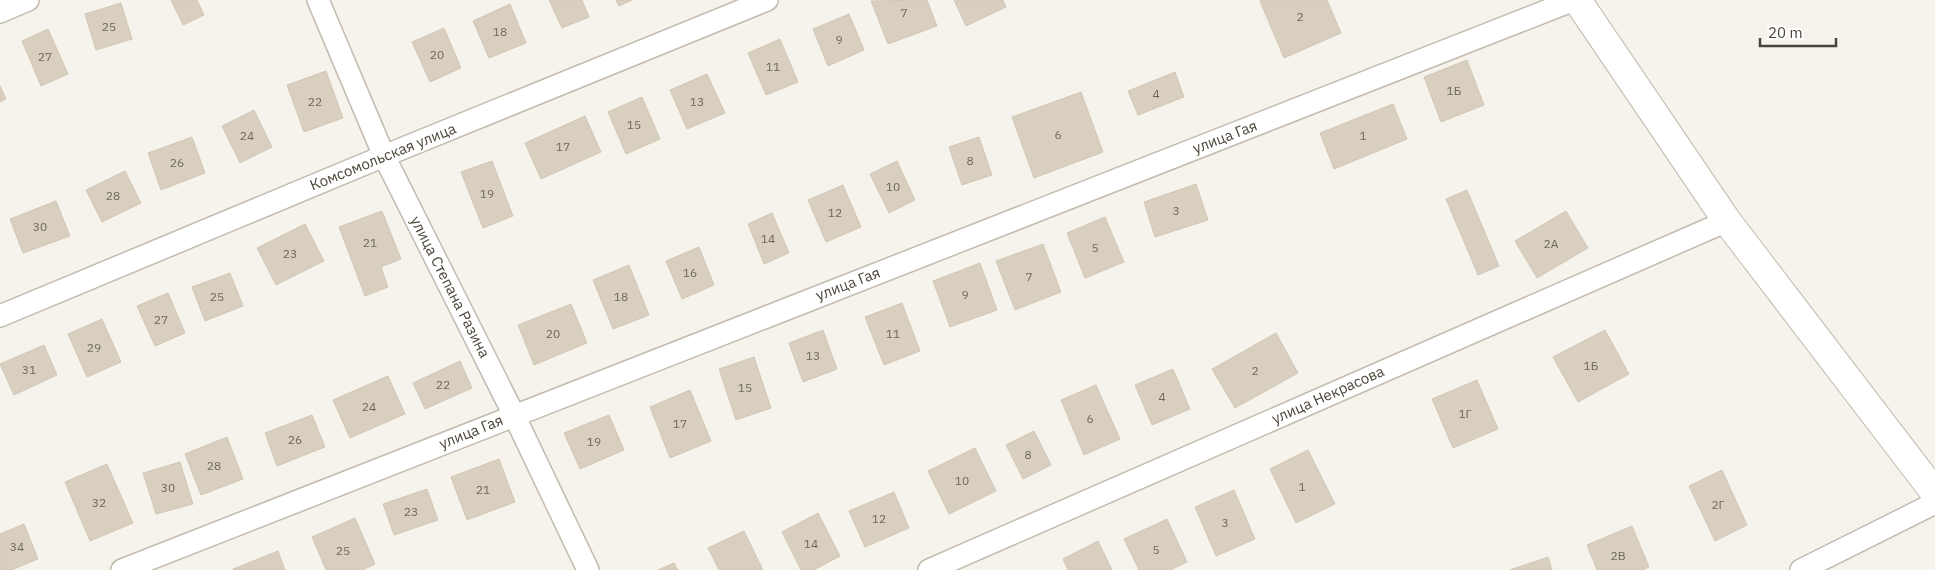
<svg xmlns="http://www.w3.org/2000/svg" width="1935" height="570" font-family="'IBM Plex Sans',sans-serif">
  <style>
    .building { fill: #d8cfc1; stroke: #d3c7b4 }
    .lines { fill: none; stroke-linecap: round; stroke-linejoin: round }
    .minor-casing { stroke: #c2bbae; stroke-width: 24 }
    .tertiary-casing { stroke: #c2bbae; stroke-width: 30 }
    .minor { stroke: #fff; stroke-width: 21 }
    .tertiary { stroke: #fff; stroke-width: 28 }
    .labels { text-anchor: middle; stroke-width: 4; stroke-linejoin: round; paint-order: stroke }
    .number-label { font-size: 12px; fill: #6e675b }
    .street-label { font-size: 15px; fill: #4b4439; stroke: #fff }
  </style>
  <rect width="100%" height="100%" fill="#f6f3ec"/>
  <path class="building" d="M 171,0 L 197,0 L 204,15 L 183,25 Z
    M 549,0 L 582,0 L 589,17 L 562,28 Z
    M 616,0 L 632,0 L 619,6 Z
    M 927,0 L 937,26 L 888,44 L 871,1 Z
    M 954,0 L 1003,0 L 1006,7 L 966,26 Z
    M 1262,0 L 1327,0 L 1341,33 L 1284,58 L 1260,1 Z
    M 121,3 L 132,39 L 96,50 L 85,14 Z
    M 510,4 L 526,43 L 489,58 L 473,21 Z
    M 849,14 L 864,50 L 828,66 L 813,29 Z
    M 444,28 L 461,68 L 430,82 L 412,42 Z
    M 48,29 L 68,74 L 41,86 L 22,41 Z
    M 780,39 L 798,82 L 766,95 L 748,53 Z
    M 1467,60 L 1484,105 L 1441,122 L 1424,77 Z
    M 326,71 L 343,118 L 304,132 L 287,85 Z
    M 1175,72 L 1184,97 L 1138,115 L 1128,91 Z
    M 707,74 L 725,113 L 687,129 L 670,90 Z
    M 0,86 L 6,99 L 0,102 Z
    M 1081,92 L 1103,152 L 1034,178 L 1012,117 Z
    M 642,97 L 660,139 L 626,154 L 608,112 Z
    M 1393,104 L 1407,139 L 1334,169 L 1320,133 Z
    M 254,110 L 272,147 L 240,163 L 222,126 Z
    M 585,116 L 601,152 L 541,179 L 525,143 Z
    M 192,137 L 205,173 L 161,190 L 148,153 Z
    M 979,137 L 992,175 L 962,185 L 949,147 Z
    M 492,161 L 513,216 L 483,228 L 461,172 Z
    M 897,161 L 915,200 L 889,213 L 870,174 Z
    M 125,171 L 141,203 L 102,222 L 86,190 Z
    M 1196,184 L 1208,220 L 1155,237 L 1144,202 Z
    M 843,185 L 861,227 L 826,242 L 808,200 Z
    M 1467,190 L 1499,266 L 1478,275 L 1446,199 Z
    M 56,201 L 70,236 L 23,253 L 10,219 Z
    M 382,211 L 401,259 L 381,267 L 388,287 L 365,296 L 339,227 Z
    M 1566,211 L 1588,248 L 1537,278 L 1515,241 Z
    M 772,213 L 789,253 L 764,264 L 748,224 Z
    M 1105,217 L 1124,262 L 1085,278 L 1067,233 Z
    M 305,224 L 324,261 L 276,285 L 257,248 Z
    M 1043,244 L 1061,292 L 1015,310 L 996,261 Z
    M 699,247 L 714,285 L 682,299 L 666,261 Z
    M 980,263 L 997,310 L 950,327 L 933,281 Z
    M 629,265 L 649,315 L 613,329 L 593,280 Z
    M 230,273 L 243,306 L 205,321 L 192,287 Z
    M 168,293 L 185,333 L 155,346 L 137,306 Z
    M 902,303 L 920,351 L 884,365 L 865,317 Z
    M 571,304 L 587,343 L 534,365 L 518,325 Z
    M 102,319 L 121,362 L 87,377 L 68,334 Z
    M 823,330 L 837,369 L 803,382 L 789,343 Z
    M 1605,330 L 1629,374 L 1578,402 L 1553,357 Z
    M 1276,333 L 1298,373 L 1235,408 L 1212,369 Z
    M 44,345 L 57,375 L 14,395 L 0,364 Z
    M 754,357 L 771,408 L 736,420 L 719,369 Z
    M 460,361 L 472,388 L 425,409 L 413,383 Z
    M 1173,369 L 1190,409 L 1152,425 L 1135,385 Z
    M 388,376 L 405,414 L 350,438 L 333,400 Z
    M 1477,380 L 1498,429 L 1453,448 L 1432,399 Z
    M 1096,385 L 1120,439 L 1084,455 L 1061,400 Z
    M 690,390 L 711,441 L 670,458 L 650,407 Z
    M 312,415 L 325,447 L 277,466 L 265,433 Z
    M 609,415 L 624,450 L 580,469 L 564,433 Z
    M 1034,431 L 1051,465 L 1023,479 L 1006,445 Z
    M 227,437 L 243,479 L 201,495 L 185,454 Z
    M 975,448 L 996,491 L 949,514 L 928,471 Z
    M 1308,450 L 1335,504 L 1296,523 L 1270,469 Z
    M 499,459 L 515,502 L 467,520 L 451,477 Z
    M 180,462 L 193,504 L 156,514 L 143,473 Z
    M 107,464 L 133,523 L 90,541 L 65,482 Z
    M 1722,470 L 1747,525 L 1715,541 L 1689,486 Z
    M 427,489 L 438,520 L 394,535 L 383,504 Z
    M 1234,490 L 1255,539 L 1216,556 L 1195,507 Z
    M 894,492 L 909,528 L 865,547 L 849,511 Z
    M 818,513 L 840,556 L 814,570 L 801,570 L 782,532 Z
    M 355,518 L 375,564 L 362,570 L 326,570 L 312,537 Z
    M 1167,519 L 1187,562 L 1170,570 L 1139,570 L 1124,539 Z
    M 24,524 L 38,559 L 11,570 L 0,570 L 0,534 Z
    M 1632,526 L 1649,567 L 1643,570 L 1597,570 L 1587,545 Z
    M 744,531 L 763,570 L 719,570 L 708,548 Z
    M 1098,541 L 1112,570 L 1068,570 L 1063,559 Z
    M 278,551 L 285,570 L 233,570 L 233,569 Z
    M 1548,557 L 1552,570 L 1510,570 Z
    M 674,563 L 678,570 L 658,570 Z"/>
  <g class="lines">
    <defs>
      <path id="minor" d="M 318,0 L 384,156 L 514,415 L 588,570
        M 0,12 L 28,0
        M 0,316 L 384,156 L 767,0
        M 122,570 L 1574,0
        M 929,570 L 1727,221
        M 1801,570 L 1935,503"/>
      <path id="tertiary" d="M 1577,0 L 1727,221 L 1935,493"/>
    </defs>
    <use href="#minor" class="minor-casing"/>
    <use href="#tertiary" class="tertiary-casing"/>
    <use href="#minor" class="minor"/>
    <use href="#tertiary" class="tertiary"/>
  </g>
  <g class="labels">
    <g class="number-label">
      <text x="904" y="17">7</text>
      <text x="1300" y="21">2</text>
      <text x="109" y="31">25</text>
      <text x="500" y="36">18</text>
      <text x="839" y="44">9</text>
      <text x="437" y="59">20</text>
      <text x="45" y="61">27</text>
      <text x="773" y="71">11</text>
      <text x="1454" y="95">1Б</text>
      <text x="1156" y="98">4</text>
      <text x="315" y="106">22</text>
      <text x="697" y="106">13</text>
      <text x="634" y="129">15</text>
      <text x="1058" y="139">6</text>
      <text x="247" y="140">24</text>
      <text x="1363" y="140">1</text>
      <text x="563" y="151">17</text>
      <text x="970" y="165">8</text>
      <text x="177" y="167">26</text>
      <text x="893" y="191">10</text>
      <text x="487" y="198">19</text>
      <text x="113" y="200">28</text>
      <text x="1176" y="215">3</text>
      <text x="835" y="217">12</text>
      <text x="40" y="231">30</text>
      <text x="768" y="243">14</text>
      <text x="370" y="247">21</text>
      <text x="1551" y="248">2А</text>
      <text x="1095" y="252">5</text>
      <text x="290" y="258">23</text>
      <text x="690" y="277">16</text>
      <text x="1029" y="281">7</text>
      <text x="965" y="299">9</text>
      <text x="217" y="301">25</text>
      <text x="621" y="301">18</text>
      <text x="161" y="324">27</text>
      <text x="553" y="338">20</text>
      <text x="893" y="338">11</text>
      <text x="94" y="352">29</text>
      <text x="813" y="360">13</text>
      <text x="1591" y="370">1Б</text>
      <text x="29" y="374">31</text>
      <text x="1255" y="375">2</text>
      <text x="443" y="389">22</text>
      <text x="745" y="392">15</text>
      <text x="1162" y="401">4</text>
      <text x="369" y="411">24</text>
      <text x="1465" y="418">1Г</text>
      <text x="1090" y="423">6</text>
      <text x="680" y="428">17</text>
      <text x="295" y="444">26</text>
      <text x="594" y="446">19</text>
      <text x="1028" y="459">8</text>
      <text x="214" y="470">28</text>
      <text x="962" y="485">10</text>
      <text x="1302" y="491">1</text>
      <text x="168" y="492">30</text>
      <text x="483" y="494">21</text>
      <text x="99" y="507">32</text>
      <text x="1718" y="509">2Г</text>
      <text x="411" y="516">23</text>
      <text x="879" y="523">12</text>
      <text x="1225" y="527">3</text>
      <text x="811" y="548">14</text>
      <text x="17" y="551">34</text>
      <text x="1156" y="554">5</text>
      <text x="343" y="555">25</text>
      <text x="1618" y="560">2В</text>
    </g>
    <g class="street-label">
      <text transform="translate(1225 137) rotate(-21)" y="5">улица Гая</text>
      <text transform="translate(383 157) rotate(-22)" y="5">Комсомольская улица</text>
      <text transform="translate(848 284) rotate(-21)" y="5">улица Гая</text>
      <text transform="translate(450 287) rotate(63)" y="5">улица Степана Разина</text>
      <text transform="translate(1328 395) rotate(-24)" y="5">улица Некрасова</text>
      <text transform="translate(471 432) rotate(-22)" y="5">улица Гая</text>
    </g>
  </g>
  <path d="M1760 38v8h76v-8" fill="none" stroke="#4b4439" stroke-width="2.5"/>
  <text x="1768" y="38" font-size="15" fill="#4b4439" stroke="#ffffff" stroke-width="4" paint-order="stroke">20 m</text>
</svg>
